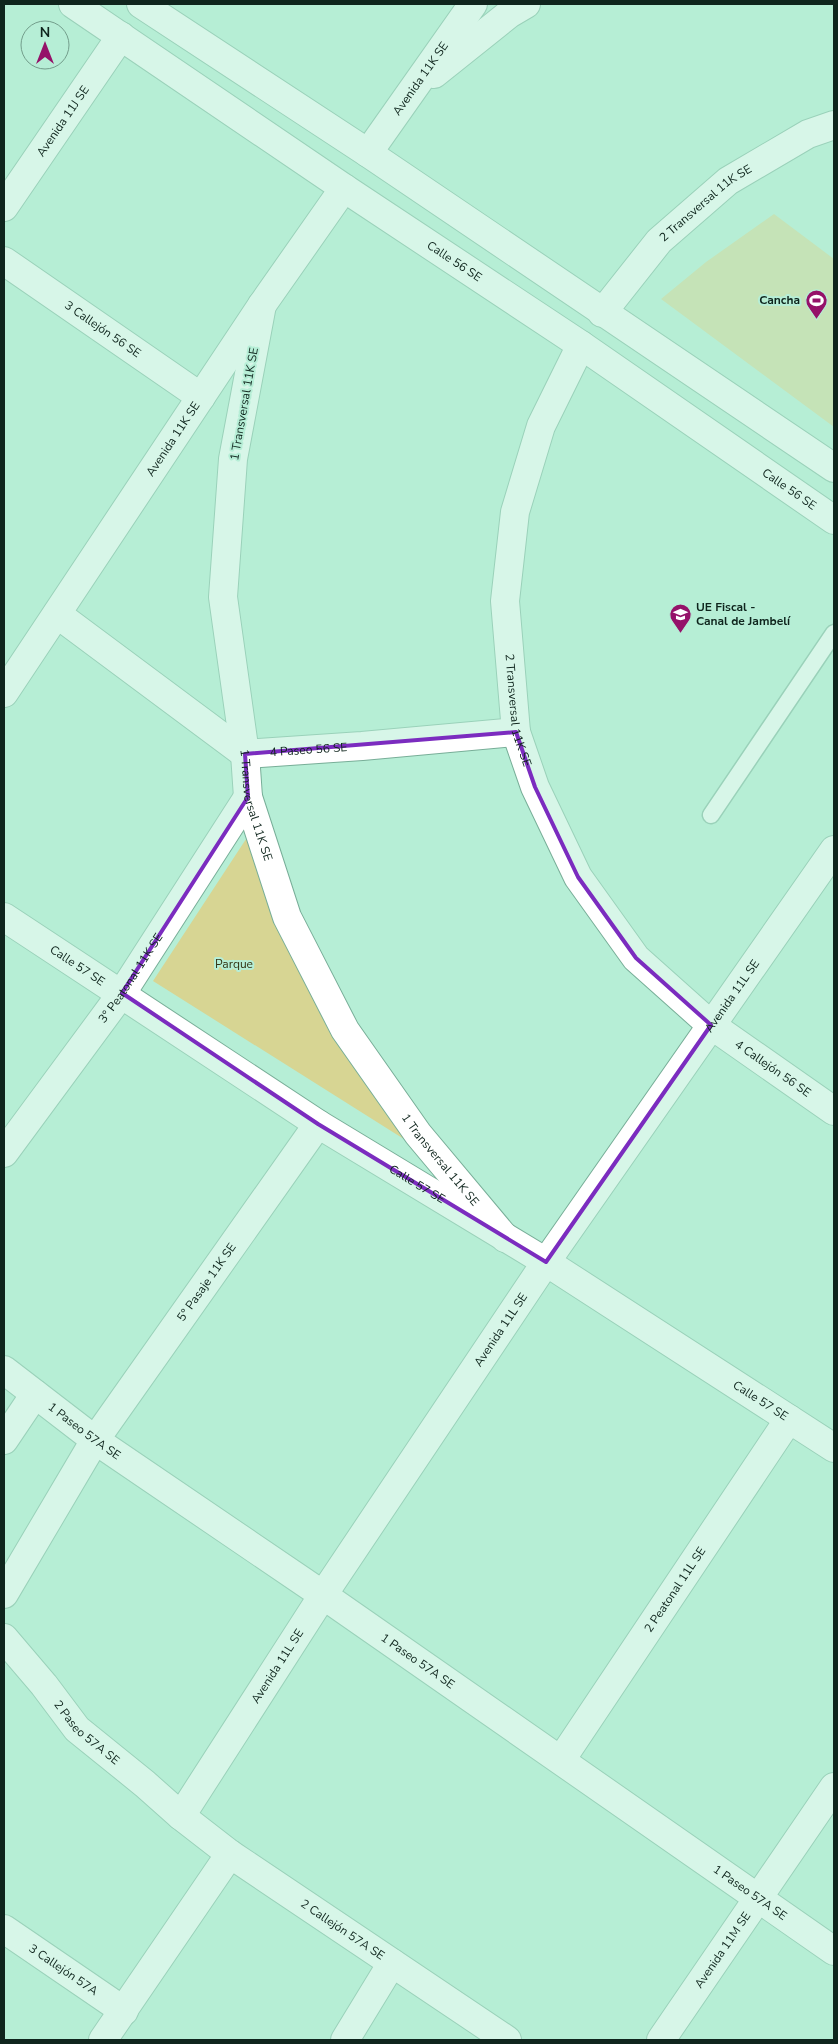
<svg xmlns="http://www.w3.org/2000/svg" width="838" height="2044" font-family="'Nunito Sans',sans-serif">
  <style>
    .green { fill: #d7d593 }
    .lines { fill: none; stroke-linecap: round; stroke-linejoin: round }
    .lane-casing { stroke: #78ae98; stroke-width: 19 }
    .street-casing { stroke: #78ae98; stroke-width: 30 }
    .secondary-casing { stroke: #78ae98; stroke-width: 30 }
    .lane { stroke: #fff; stroke-width: 16 }
    .street { stroke: #fff; stroke-width: 28 }
    .secondary { stroke: #fff; stroke-width: 28 }
    .marked { fill: none; stroke: #7b2cbf; stroke-width: 4; stroke-linejoin: round }
    .labels { text-anchor: middle; stroke-width: 4; stroke-linejoin: round; paint-order: stroke }
    .street-label { font-size: 12px; fill: #0f251d; stroke: #b6eed6 }
    .poi-label { font-size: 12px; font-weight: bold; fill: #0f251d; stroke: #b6eed6; text-anchor: end }
    .park-label { font-size: 12px; fill: #343313; stroke: #b6eed6 }
  </style>
  <rect width="100%" height="100%" fill="#b6eed6"/>
  <path class="green" d="M 774,214 L 834,259 L 834,427 L 661,299 L 706,262 Z
    M 250,833 L 274,916 L 328,1028 L 407,1141 L 153,981 Z"/>
  <g class="lines">
    <defs>
      <path id="lane" d="M 711,815 L 834,633"/>
      <g id="street">
        <path d="M 434,74 L 509,14 L 526,4"/>
        <path id="s1" d="M 368,153 L 473,4"/>
        <path id="s2" d="M 4,207 L 121,36"/>
        <path id="s3" d="M 4,261 L 201,397"/>
        <path id="s4" d="M 262,305 L 233,459 L 223,597 L 245,754 L 248,797 L 287,917 L 345,1030 L 418,1134 L 505,1238"/>
        <path id="s5" d="M 602,313 L 659,241 L 728,181 L 808,134 L 834,125"/>
        <path id="s6" d="M 581,345 L 541,426 L 515,512 L 505,601 L 516,732 L 535,787 L 578,877 L 636,958 L 711,1025 L 834,1111"/>
        <path id="s7" d="M 57,614 L 245,754 L 362,746 L 516,732"/>
        <path id="s8" d="M 4,693 L 262,305 L 344,188"/>
        <path id="s9" d="M 4,917 L 318,1124 L 546,1262 L 834,1448"/>
        <path id="s10" d="M 4,1153 L 122,993 L 248,797"/>
        <path id="s11" d="M 4,1370 L 95,1440 L 323,1595 L 834,1951"/>
        <path d="M 4,1440 L 35,1394"/>
        <path id="s12" d="M 4,1594 L 95,1440 L 318,1124"/>
        <path id="s13" d="M 4,1638 L 44,1685 L 77,1729 L 145,1784 L 181,1816 L 230,1854 L 507,2040"/>
        <path id="s14" d="M 561,1760 L 789,1419"/>
        <path id="s15" d="M 181,1816 L 323,1595 L 546,1262 L 834,850"/>
        <path id="s16" d="M 4,1929 L 124,2011"/>
        <path d="M 103,2040 L 230,1854"/>
        <path d="M 345,2040 L 392,1963"/>
        <path id="s17" d="M 661,2040 L 834,1787"/>
      </g>
      <g id="secondary">
        <path id="s18" d="M 73,4 L 344,188 L 581,345 L 834,520"/>
        <path d="M 141,4 L 368,153 L 834,468"/>
      </g>
    </defs>
    <use href="#lane" class="lane-casing"/>
    <use href="#street" class="street-casing"/>
    <use href="#secondary" class="secondary-casing"/>
    <use href="#lane" class="lane"/>
    <use href="#street" class="street"/>
    <use href="#secondary" class="secondary"/>
  </g>
  <path d="M0 0H838V2044H0ZM 516,732 L 535,787 L 578,877 L 636,958 L 711,1025 L 546,1262 L 318,1124 L 122,993 L 248,797 L 245,754 Z" fill="#b6eed6" fill-opacity=".55" fill-rule="evenodd"/>
  <path class="marked" d="M 516,732 L 535,787 L 578,877 L 636,958 L 711,1025 L 546,1262 L 318,1124 L 122,993 L 248,797 L 245,754 Z"/>
  <defs>
    <symbol id="stadium-pin" viewBox="-11 -11 22 30"><path d="M0 17L-7.5 6A9.5 9.5 0 1 1 7.5 6Z" fill="#951169" stroke="#b6eed6"/><path d="M0-5a6.5 5 0 1 0 0 10a6.5 5 0 1 0 0-10ZM-3.5-1.8h7v3.6h-7Z" fill="#fff"/></symbol>
    <symbol id="school-pin" viewBox="-11 -11 22 30"><path d="M0 17L-7.5 6A9.5 9.5 0 1 1 7.5 6Z" fill="#951169" stroke="#b6eed6"/><path d="M0-5L7-2L0 1L-7-2ZM-4 1L0 2.5L4 1V4Q0 6-4 4Z" fill="#fff"/></symbol>
  </defs>
  <g fill-rule="evenodd">
    <use href="#stadium-pin" x="804" y="288" width="25" height="34"/>
    <use href="#school-pin" x="668" y="602" width="25" height="34"/>
  </g>
  <g class="labels">
    <g class="street-label">
      <text dy="4" stroke="none"><textPath href="#s1" startOffset="91">Avenida 11K SE</textPath></text>
      <text dy="4" stroke="none"><textPath href="#s2" startOffset="104">Avenida 11J SE</textPath></text>
      <text dy="4" stroke="none"><textPath href="#s5" startOffset="152">2 Transversal 11K SE</textPath></text>
      <text dy="4" stroke="none"><textPath href="#s18" startOffset="460">Calle 56 SE</textPath></text>
      <text dy="4" stroke="none"><textPath href="#s3" startOffset="120">3 Callejón 56 SE</textPath></text>
      <text transform="translate(244 404) rotate(-80)" y="4">1 Transversal 11K SE</text>
      <text dy="4" stroke="none"><textPath href="#s8" startOffset="305">Avenida 11K SE</textPath></text>
      <text dy="4" stroke="none"><textPath href="#s18" startOffset="865">Calle 56 SE</textPath></text>
      <text dy="4" stroke="none"><textPath href="#s6" startOffset="380">2 Transversal 11K SE</textPath></text>
      <text dy="4" stroke="none"><textPath href="#s7" startOffset="298">4 Paseo 56 SE</textPath></text>
      <text dy="4" stroke="none"><textPath href="#s4" startOffset="506">1 Transversal 11K SE</textPath></text>
      <text dy="4" stroke="none"><textPath href="#s9" startOffset="88">Calle 57 SE</textPath></text>
      <text dy="4" stroke="none"><textPath href="#s10" startOffset="216">3° Peatonal 11K SE</textPath></text>
      <text dy="4" stroke="none"><textPath href="#s15" startOffset="988">Avenida 11L SE</textPath></text>
      <text dy="4" stroke="none"><textPath href="#s6" startOffset="835">4 Callejón 56 SE</textPath></text>
      <text dy="4" stroke="none"><textPath href="#s4" startOffset="911">1 Transversal 11K SE</textPath></text>
      <text dy="4" stroke="none"><textPath href="#s9" startOffset="492">Calle 57 SE</textPath></text>
      <text dy="4" stroke="none"><textPath href="#s12" startOffset="372">5° Pasaje 11K SE</textPath></text>
      <text dy="4" stroke="none"><textPath href="#s15" startOffset="582">Avenida 11L SE</textPath></text>
      <text dy="4" stroke="none"><textPath href="#s9" startOffset="898">Calle 57 SE</textPath></text>
      <text dy="4" stroke="none"><textPath href="#s11" startOffset="101">1 Paseo 57A SE</textPath></text>
      <text dy="4" stroke="none"><textPath href="#s14" startOffset="205">2 Peatonal 11L SE</textPath></text>
      <text dy="4" stroke="none"><textPath href="#s11" startOffset="506">1 Paseo 57A SE</textPath></text>
      <text dy="4" stroke="none"><textPath href="#s15" startOffset="178">Avenida 11L SE</textPath></text>
      <text dy="4" stroke="none"><textPath href="#s13" startOffset="126">2 Paseo 57A SE</textPath></text>
      <text dy="4" stroke="none"><textPath href="#s11" startOffset="911">1 Paseo 57A SE</textPath></text>
      <text dy="4" stroke="none"><textPath href="#s13" startOffset="450">2 Callejón 57A SE</textPath></text>
      <text dy="4" stroke="none"><textPath href="#s17" startOffset="109">Avenida 11M SE</textPath></text>
      <text dy="4" stroke="none"><textPath href="#s16" startOffset="72">3 Callejón 57A</textPath></text>
    </g>
    <g class="poi-label">
      <text x="800" y="304">Cancha</text>
      <text x="696" y="611" text-anchor="start">UE Fiscal -<tspan x="696" dy="14">Canal de Jambelí</tspan></text>
    </g>
    <g class="park-label">
      <text x="234" y="968">Parque</text>
    </g>
  </g>
  <rect width="838" height="2044" fill="none" stroke="#0f251d" stroke-width="10"/>
  <g transform="translate(45 45)"><circle r="24" fill="#b6eed6" stroke="#739e8c"/>
  <path d="M0-4L9 19L0 12L-9 19Z" fill="#951169"/>
  <text y="-8" font-size="14" font-weight="bold" text-anchor="middle" fill="#0f251d">N</text>
  </g>
</svg>
